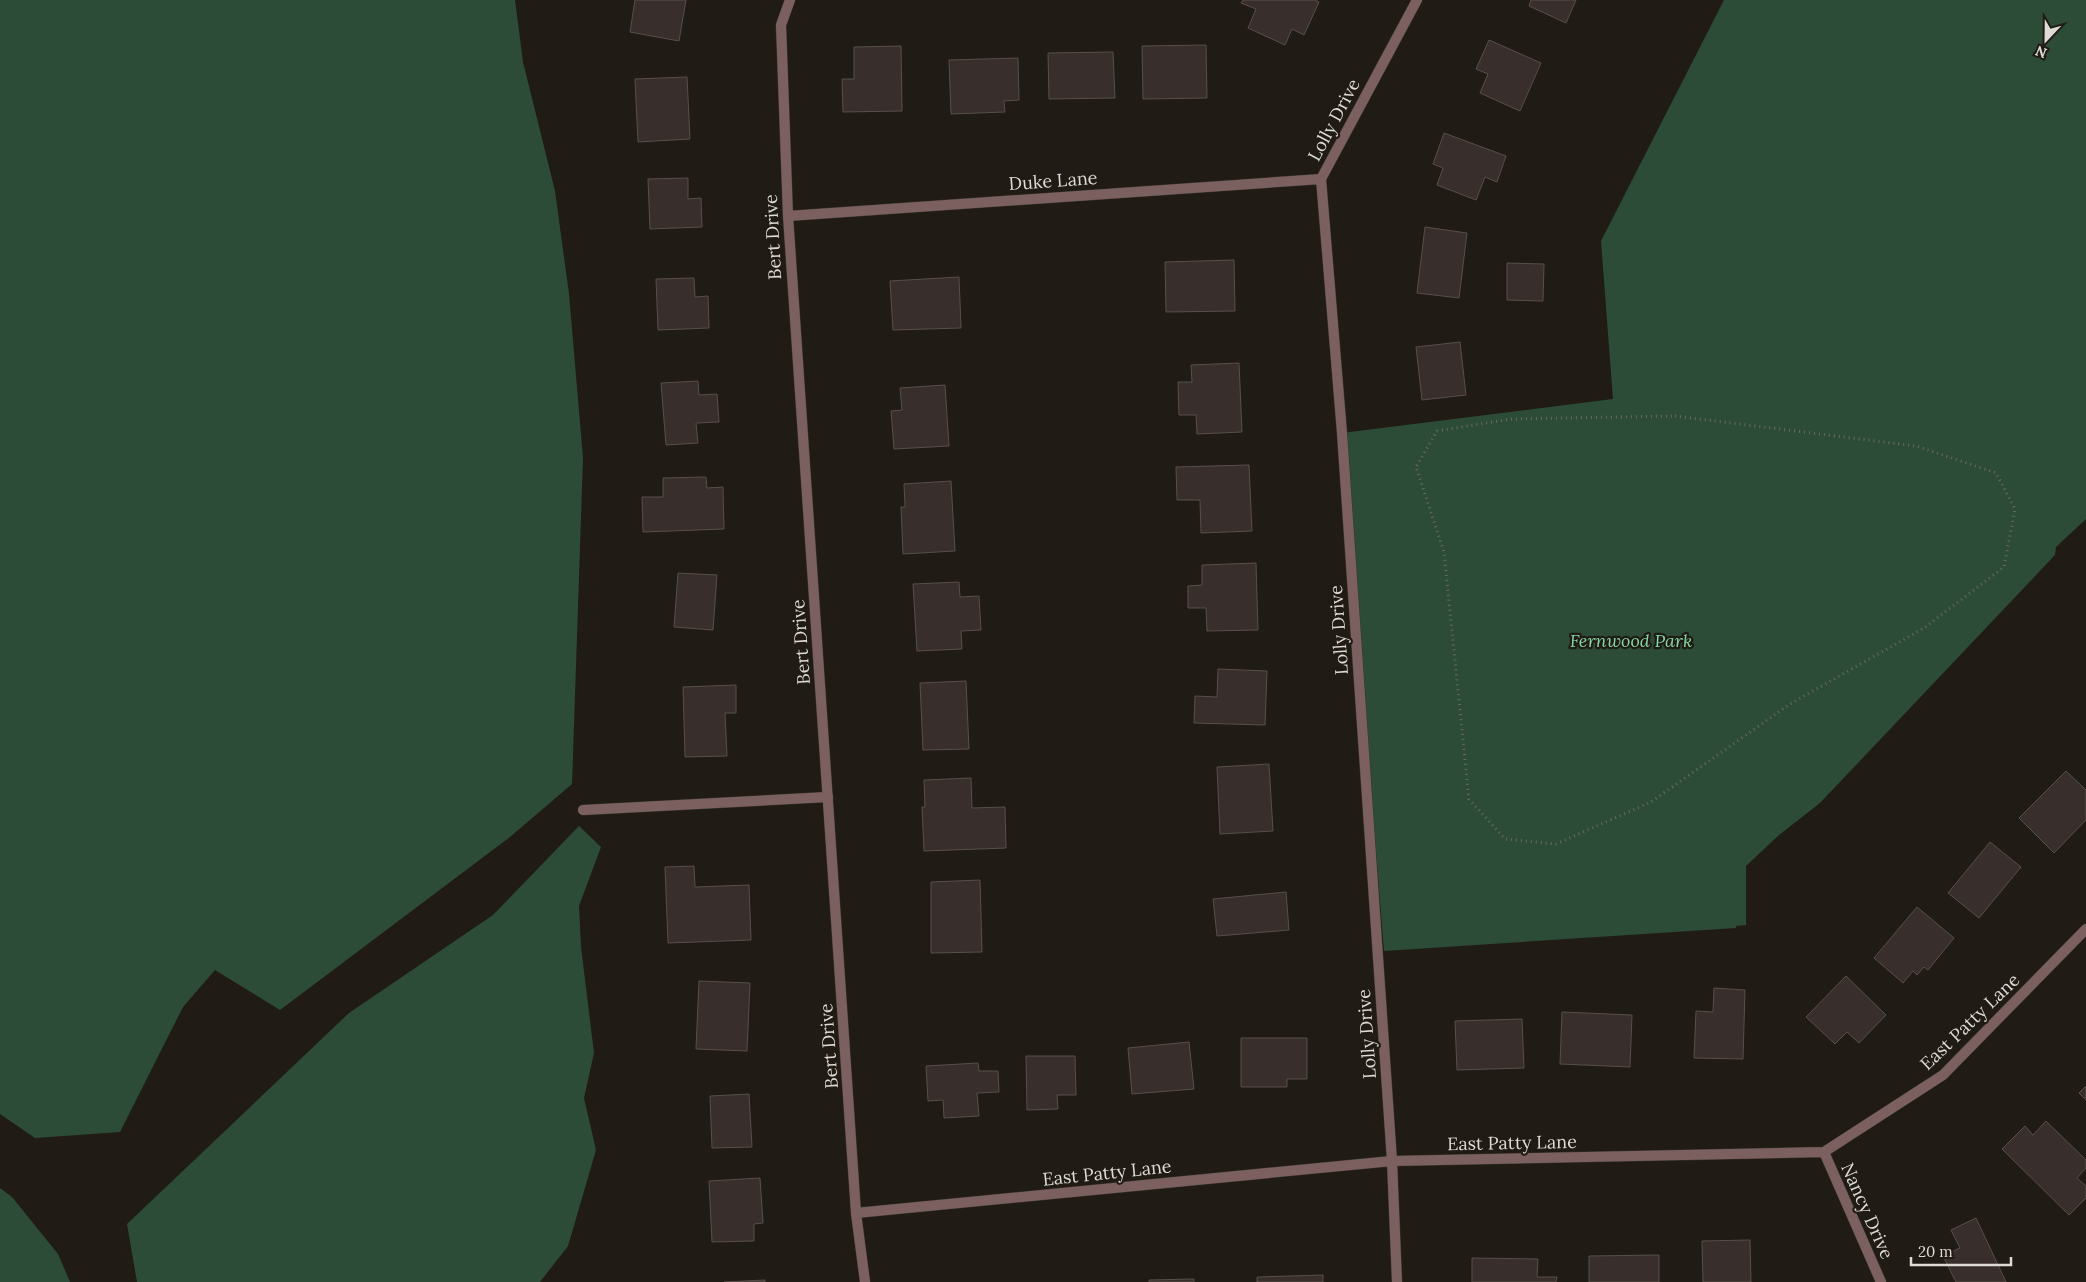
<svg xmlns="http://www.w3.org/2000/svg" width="2086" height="1282" font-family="Lora,serif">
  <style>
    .green { fill: #2c4c38 }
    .building { fill: #382e2b; stroke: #584e4a }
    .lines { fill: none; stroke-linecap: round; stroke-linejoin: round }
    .service-casing { stroke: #3b3730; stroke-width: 11 }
    .minor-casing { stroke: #3b3730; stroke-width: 11 }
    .path { stroke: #6d6963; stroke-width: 3; stroke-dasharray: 1 4; stroke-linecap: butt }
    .service { stroke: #7c605f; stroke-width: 10 }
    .minor { stroke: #7c605f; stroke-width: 10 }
    .labels { text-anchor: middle; stroke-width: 4.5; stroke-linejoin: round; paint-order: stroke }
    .street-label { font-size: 18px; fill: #dedad5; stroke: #201c15 }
    .park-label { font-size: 18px; font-style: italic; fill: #84d7a4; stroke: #201c15 }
  </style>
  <rect width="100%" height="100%" fill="#201c15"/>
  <path class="green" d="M 0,0 L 515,0 L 523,62 L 555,191 L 569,294 L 583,458 L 572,784 L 510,837 L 280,1010 L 215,970 L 183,1007 L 120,1132 L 35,1138 L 0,1114 Z
    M 1724,0 L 2086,0 L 2086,519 L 2056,547 L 2055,555 L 1820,803 L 1779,835 L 1746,866 L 1746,925 L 1736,926 L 1736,928 L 1384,951 L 1342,433 L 1613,399 L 1601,241 Z
    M 579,826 L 601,847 L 579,906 L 581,947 L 594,1053 L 584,1098 L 596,1150 L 568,1246 L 540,1282 L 137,1282 L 127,1224 L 349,1013 L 493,915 Z
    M 0,1188 L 12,1197 L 58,1254 L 70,1282 L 0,1282 Z"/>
  <path class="building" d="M 635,0 L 686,0 L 679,41 L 630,32 Z
    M 1243,0 L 1315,0 L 1319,2 L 1304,35 L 1292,29 L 1285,45 L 1248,28 L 1256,9 L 1241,3 Z
    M 1531,0 L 1576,0 L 1566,23 L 1529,6 Z
    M 1489,40 L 1541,63 L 1520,111 L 1480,93 L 1488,74 L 1476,69 Z
    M 1206,45 L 1207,98 L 1143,99 L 1142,46 Z
    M 901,46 L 902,111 L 843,112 L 842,79 L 854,79 L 854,47 Z
    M 1113,52 L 1115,98 L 1049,99 L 1048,53 Z
    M 1018,58 L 1019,100 L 1004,101 L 1005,112 L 951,114 L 949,60 Z
    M 687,77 L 690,139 L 638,142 L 635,79 Z
    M 1444,133 L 1506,156 L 1497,182 L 1485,177 L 1476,200 L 1437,185 L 1443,168 L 1433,164 Z
    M 688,178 L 688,199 L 701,198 L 702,227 L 650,229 L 648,179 Z
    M 1425,227 L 1467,233 L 1459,298 L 1417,293 Z
    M 1234,260 L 1235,311 L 1166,312 L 1165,262 Z
    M 1507,263 L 1544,264 L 1543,301 L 1507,300 Z
    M 959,277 L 961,328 L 893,330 L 890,281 Z
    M 694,278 L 695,297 L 708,296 L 709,328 L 658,330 L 656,279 Z
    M 1460,342 L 1466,395 L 1422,400 L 1416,347 Z
    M 1239,363 L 1242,432 L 1197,434 L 1196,415 L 1179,415 L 1178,382 L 1192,382 L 1191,365 Z
    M 698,381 L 699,395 L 717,394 L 719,422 L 696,423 L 698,443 L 666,445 L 661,383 Z
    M 945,385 L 949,446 L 894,449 L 891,411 L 902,410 L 900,388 Z
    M 1249,465 L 1252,531 L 1201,533 L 1200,500 L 1177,500 L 1176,467 Z
    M 706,477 L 707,488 L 723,487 L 724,529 L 643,532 L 642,497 L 663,497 L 663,478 Z
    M 951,481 L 955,551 L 903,554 L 901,507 L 905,507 L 904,484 Z
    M 1256,563 L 1258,630 L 1207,631 L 1206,608 L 1188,608 L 1188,586 L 1202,585 L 1202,565 Z
    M 678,573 L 717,575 L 713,630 L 674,627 Z
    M 959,582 L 960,597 L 979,596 L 981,630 L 961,631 L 962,649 L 917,651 L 913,584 Z
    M 1218,669 L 1267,671 L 1265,725 L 1194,723 L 1195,696 L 1217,697 Z
    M 966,681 L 969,749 L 923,750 L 920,683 Z
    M 736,685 L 736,713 L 725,713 L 727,756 L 685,757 L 683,687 Z
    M 1269,764 L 1273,831 L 1220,834 L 1217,767 Z
    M 2066,771 L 2086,790 L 2086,820 L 2054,853 L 2019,818 Z
    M 971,778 L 972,808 L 1005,807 L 1006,848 L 924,851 L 922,807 L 925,807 L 924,780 Z
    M 1990,842 L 2021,867 L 1979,918 L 1948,893 Z
    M 694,866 L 695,887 L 749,885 L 751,940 L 668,943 L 665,867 Z
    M 980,880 L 982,952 L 931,953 L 931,882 Z
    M 1286,892 L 1289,930 L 1217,936 L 1213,899 Z
    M 1917,907 L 1954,938 L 1928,970 L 1924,967 L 1917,975 L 1913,971 L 1903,983 L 1874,958 Z
    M 1846,976 L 1886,1015 L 1859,1043 L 1847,1032 L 1835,1044 L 1806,1017 Z
    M 699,981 L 750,983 L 747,1051 L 696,1049 Z
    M 1714,988 L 1745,990 L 1743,1059 L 1694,1058 L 1696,1011 L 1713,1012 Z
    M 1562,1012 L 1632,1015 L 1630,1067 L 1560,1064 Z
    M 1522,1019 L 1524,1068 L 1457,1070 L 1455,1021 Z
    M 1241,1038 L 1307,1038 L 1307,1079 L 1287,1079 L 1287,1087 L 1241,1087 Z
    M 1189,1042 L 1194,1089 L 1132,1094 L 1128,1048 Z
    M 1026,1056 L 1075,1056 L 1076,1095 L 1057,1095 L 1058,1109 L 1027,1110 Z
    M 978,1063 L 979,1071 L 998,1071 L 999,1092 L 977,1093 L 979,1116 L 944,1118 L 943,1100 L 928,1101 L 926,1066 Z
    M 2086,1086 L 2086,1100 L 2079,1093 Z
    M 749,1094 L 752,1147 L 712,1148 L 710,1096 Z
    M 2046,1121 L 2086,1160 L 2086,1168 L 2077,1178 L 2086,1186 L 2086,1198 L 2069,1215 L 2002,1149 L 2025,1126 L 2033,1135 Z
    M 760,1178 L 763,1223 L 754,1224 L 754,1241 L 712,1242 L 709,1181 Z
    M 1976,1218 L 2006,1282 L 1956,1282 L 1943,1256 L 1960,1248 L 1951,1230 Z
    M 1750,1240 L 1751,1282 L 1703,1282 L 1702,1241 Z
    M 1659,1255 L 1659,1282 L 1589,1282 L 1589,1256 Z
    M 1472,1258 L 1538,1259 L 1537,1277 L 1557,1277 L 1556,1282 L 1472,1282 Z
    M 1323,1275 L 1323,1282 L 1257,1282 L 1257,1277 Z
    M 1194,1279 L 1194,1282 L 1149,1282 L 1149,1280 Z
    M 765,1280 L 765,1282 L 724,1282 Z"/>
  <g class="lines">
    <defs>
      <path id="service" d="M 583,810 L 828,797"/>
      <path id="minor" d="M 790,0 L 781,25 L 788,216 L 856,1213 L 865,1282
        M 788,216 L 1321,179
        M 1824,1152 L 1881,1282
        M 856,1213 L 1392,1161 L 1824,1152 L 1943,1075 L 2086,929
        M 1397,1282 L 1392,1161 L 1342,433 L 1321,179 L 1417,0"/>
    </defs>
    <use href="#service" class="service-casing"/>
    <use href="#minor" class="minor-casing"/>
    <path class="path" d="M 1675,416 L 1916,446 L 1996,473 L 2015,509 L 2004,567 L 1924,628 L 1790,704 L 1651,802 L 1556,844 L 1505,839 L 1469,799 L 1444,552 L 1416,467 L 1437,431 L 1511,419 Z"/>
    <use href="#service" class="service"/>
    <use href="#minor" class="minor"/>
  </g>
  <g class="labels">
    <g class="street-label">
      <text transform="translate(1334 120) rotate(-62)" y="6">Lolly Drive</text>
      <text transform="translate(1053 181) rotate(-4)" y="6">Duke Lane</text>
      <text transform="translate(773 237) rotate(-93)" y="6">Bert Drive</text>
      <text transform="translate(1339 630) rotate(-94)" y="6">Lolly Drive</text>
      <text transform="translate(801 642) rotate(-94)" y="6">Bert Drive</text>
      <text transform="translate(1970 1022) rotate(-44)" y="6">East Patty Lane</text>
      <text transform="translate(1367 1034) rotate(-94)" y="6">Lolly Drive</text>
      <text transform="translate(829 1046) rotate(-94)" y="6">Bert Drive</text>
      <text transform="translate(1512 1143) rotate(-1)" y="6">East Patty Lane</text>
      <text transform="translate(1107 1173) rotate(-6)" y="6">East Patty Lane</text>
      <text transform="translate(1867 1211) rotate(66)" y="6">Nancy Drive</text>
    </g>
    <g class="park-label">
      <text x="1631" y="647">Fernwood Park</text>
    </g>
  </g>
  <g transform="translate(2046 40) rotate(202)" stroke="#201c15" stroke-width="4" paint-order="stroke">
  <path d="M0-4L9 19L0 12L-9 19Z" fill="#dedad5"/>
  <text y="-8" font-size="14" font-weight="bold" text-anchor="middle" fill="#dedad5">N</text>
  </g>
  <path d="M1911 1257v8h100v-8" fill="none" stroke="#dedad5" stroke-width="2.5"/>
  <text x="1918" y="1257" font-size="15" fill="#dedad5" stroke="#201c15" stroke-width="4" paint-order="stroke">20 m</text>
</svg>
